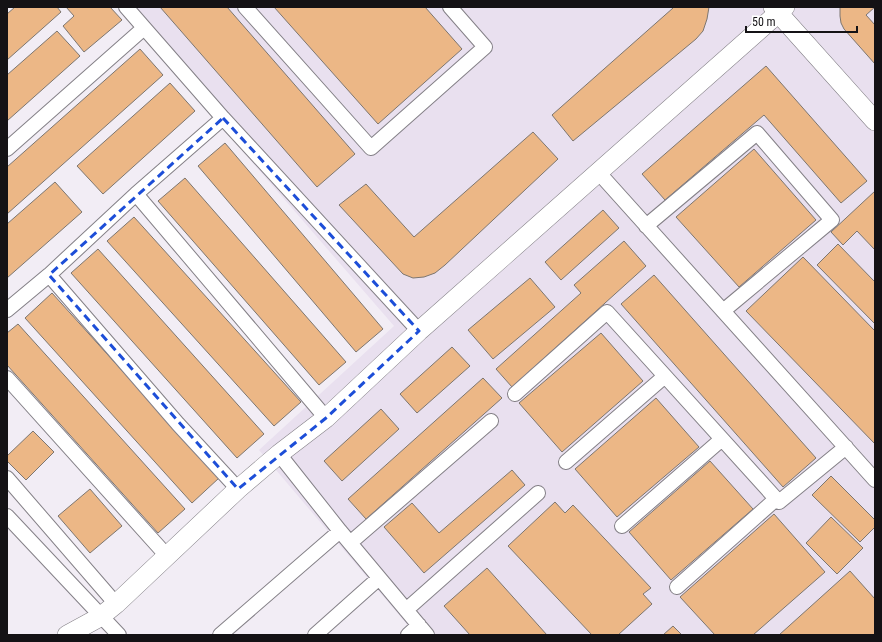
<svg xmlns="http://www.w3.org/2000/svg" width="882" height="642" font-family="'Roboto Condensed',sans-serif">
  <style>
    .built { fill: #e9e0ef }
    .building { fill: #ecb786; stroke: #7d7670 }
    .lines { fill: none; stroke-linecap: round; stroke-linejoin: round }
    .street-casing { stroke: #848087; stroke-width: 16 }
    .secondary-casing { stroke: #848087; stroke-width: 20 }
    .street { stroke: #fff; stroke-width: 14 }
    .secondary { stroke: #fff; stroke-width: 19 }
    .marked { fill: none; stroke: #1d4ed8; stroke-width: 3; stroke-dasharray: 8 5; stroke-linejoin: round }
  </style>
  <rect width="100%" height="100%" fill="#f2edf5"/>
  <path class="built" d="M 118,7 L 875,7 L 875,635 L 416,635 L 259,450 L 394,326 Z"/>
  <path class="building" d="M 15,7 L 57,7 L 61,12 L 7,60 L 7,14 Z
    M 66,7 L 110,7 L 122,20 L 84,52 L 63,26 L 74,16 Z
    M 160,7 L 227,7 L 355,154 L 317,187 Z
    M 274,7 L 425,7 L 462,49 L 378,124 Z
    M 672,7 L 709,7 L 707,19 L 703,31 L 696,39 L 573,141 L 552,115 L 673,8 Z
    M 840,7 L 875,7 L 866,15 L 875,25 L 875,64 L 844,29 L 841,23 L 840,16 Z
    M 57,31 L 80,56 L 7,121 L 7,75 Z
    M 140,49 L 163,75 L 7,214 L 7,167 Z
    M 766,66 L 867,181 L 841,203 L 764,115 L 665,200 L 642,174 Z
    M 170,83 L 195,111 L 103,194 L 77,166 Z
    M 533,132 L 558,159 L 445,265 L 435,273 L 424,277 L 413,278 L 403,274 L 339,205 L 366,184 L 414,237 Z
    M 225,143 L 383,329 L 356,352 L 198,166 Z
    M 754,149 L 816,220 L 739,287 L 676,217 Z
    M 185,178 L 346,362 L 319,385 L 158,201 Z
    M 55,182 L 82,212 L 7,278 L 7,224 Z
    M 875,191 L 875,250 L 857,231 L 843,245 L 831,232 Z
    M 603,210 L 619,228 L 561,280 L 545,262 Z
    M 134,217 L 301,402 L 274,426 L 107,241 Z
    M 624,241 L 646,266 L 512,387 L 496,369 L 581,293 L 574,285 Z
    M 838,244 L 875,282 L 875,324 L 817,265 Z
    M 98,249 L 264,434 L 237,458 L 71,273 Z
    M 803,257 L 875,331 L 875,444 L 746,311 Z
    M 654,275 L 816,458 L 783,487 L 621,304 Z
    M 530,278 L 555,307 L 493,359 L 468,330 Z
    M 52,293 L 219,478 L 192,503 L 25,318 Z
    M 18,324 L 185,509 L 158,533 L 7,365 L 7,333 Z
    M 601,333 L 643,381 L 562,452 L 519,403 Z
    M 452,347 L 470,366 L 417,413 L 400,394 Z
    M 483,378 L 502,398 L 366,519 L 348,499 Z
    M 656,398 L 699,447 L 617,517 L 575,469 Z
    M 381,409 L 399,429 L 342,481 L 324,461 Z
    M 33,431 L 54,452 L 26,480 L 7,461 L 7,456 Z
    M 710,461 L 753,509 L 671,580 L 629,532 Z
    M 512,470 L 525,485 L 424,573 L 384,527 L 412,503 L 439,533 Z
    M 831,476 L 875,520 L 875,527 L 860,542 L 812,495 Z
    M 90,489 L 122,526 L 90,553 L 58,516 Z
    M 555,502 L 565,513 L 573,505 L 651,588 L 643,594 L 652,604 L 618,635 L 592,635 L 508,546 Z
    M 774,514 L 825,572 L 753,635 L 715,635 L 680,597 Z
    M 831,517 L 863,548 L 837,574 L 806,543 Z
    M 487,568 L 547,635 L 470,635 L 444,606 Z
    M 850,571 L 875,599 L 875,635 L 779,635 Z
    M 673,626 L 682,635 L 663,635 Z"/>
  <g class="lines">
    <defs>
      <path id="street" d="M 126,7 L 223,118 L 419,331
        M 245,7 L 371,148 L 485,47 L 450,7
        M 7,149 L 144,28
        M 599,173 L 875,480
        M 136,194 L 326,418
        M 646,226 L 757,133 L 832,220 L 723,311
        M 49,275 L 178,424 L 238,489
        M 7,310 L 49,275 L 136,194 L 223,118
        M 7,378 L 167,556
        M 515,394 L 607,312 L 779,502 L 846,447
        M 279,454 L 340,531 L 427,635
        M 566,462 L 665,376
        M 7,478 L 116,604
        M 7,516 L 119,635
        M 622,526 L 722,439
        M 350,543 L 491,421
        M 677,587 L 776,499
        M 406,610 L 538,493
        M 220,635 L 340,531
        M 315,635 L 379,578
        M 408,635 L 419,625"/>
      <path id="secondary" d="M 773,7 L 875,121
        M 67,635 L 100,617 L 116,604 L 238,489 L 279,454 L 326,418 L 419,331 L 785,7"/>
    </defs>
    <use href="#street" class="street-casing"/>
    <use href="#secondary" class="secondary-casing"/>
    <use href="#street" class="street"/>
    <use href="#secondary" class="secondary"/>
  </g>
  <path class="marked" d="M 223,118 L 419,331 L 326,418 L 238,489 L 49,275 Z"/>
  <rect width="882" height="642" fill="none" stroke="#141215" stroke-width="16"/>
  <path d="M746 26v6h111v-6" fill="none" stroke="#141215" stroke-width="2"/>
  <text x="752" y="26" font-size="12" fill="#141215" stroke="#ffffff" stroke-width="3" paint-order="stroke">50 m</text>
</svg>
